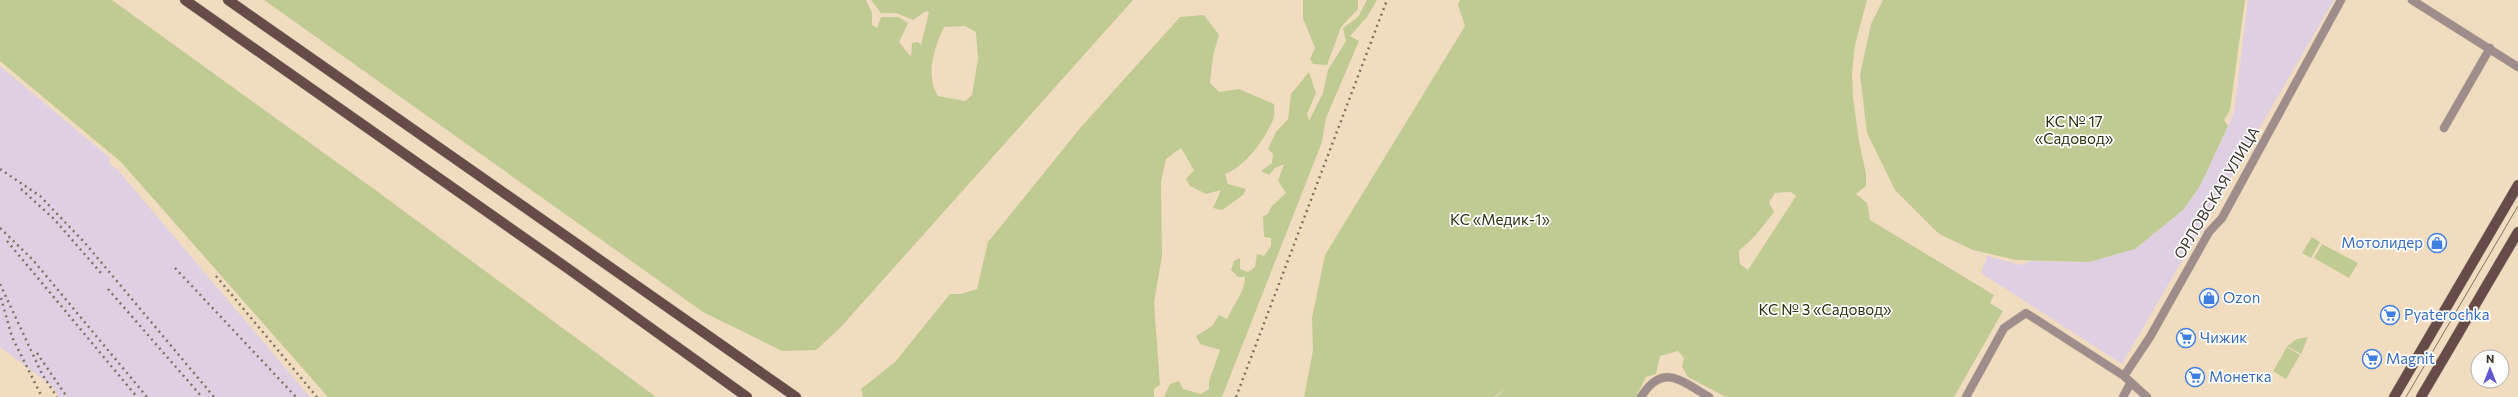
<svg xmlns="http://www.w3.org/2000/svg" width="2518" height="397" font-family="Commissioner,sans-serif">
  <style>
    .industrial { fill: #ded0e2 }
    .green { fill: #c0cb93; fill-rule: evenodd }
    .lines { fill: none; stroke-linecap: round; stroke-linejoin: round }
    .minor-casing { stroke: #cdbaa1; stroke-width: 9 }
    .primary-casing { stroke: #cdbaa1; stroke-width: 11 }
    .minor { stroke: #9e8d8c; stroke-width: 8 }
    .primary { stroke: #664b49; stroke-width: 10 }
    .tram { stroke: #807361; stroke-width: 1 }
    .rail { stroke: #807361; stroke-width: 2.5; stroke-dasharray: 2 4; stroke-linecap: butt }
    .labels { text-anchor: middle; stroke-width: 3.5; stroke-linejoin: round; paint-order: stroke }
    .park-label { font-size: 15px; fill: #2b300f; stroke: #fff }
    .street-label { font-size: 15px; fill: #3b3227; stroke: #fff }
    .shop-label { font-size: 15px; fill: #366cbe; stroke: #fff; text-anchor: start }
  </style>
  <rect width="100%" height="100%" fill="#f1dcc0"/>
  <path class="industrial" d="M 2248,0 L 2334,0 L 2122,364 L 1981,273 L 1987,256 L 2022,265 L 2030,261 L 2089,262 L 2135,249 L 2183,210 L 2200,186 L 2234,113 Z
    M 0,66 L 110,158 L 109,163 L 117,169 L 310,397 L 59,397 L 52,386 L 0,347 Z"/>
  <path class="green" d="M 0,0 L 112,0 L 378,192 L 656,397 L 328,397 L 121,162 L 0,61 Z
    M 264,0 L 866,0 L 872,13 L 872,25 L 877,28 L 881,17 L 898,17 L 908,23 L 899,42 L 911,57 L 912,43 L 918,42 L 921,45 L 929,12 L 926,11 L 913,20 L 896,13 L 881,13 L 871,0 L 1133,0 L 840,328 L 816,350 L 782,351 L 703,312 ZM 965,26 L 976,32 L 978,59 L 972,95 L 965,101 L 938,96 C 925,74 934,49 944,27 Z
    M 1303,0 L 1358,0 L 1358,9 L 1341,27 L 1327,65 L 1313,64 L 1310,59 L 1315,48 L 1303,18 Z
    M 1367,0 L 1377,0 L 1367,17 L 1350,36 L 1359,41 L 1326,118 L 1322,142 L 1222,397 L 1164,397 L 1170,384 L 1179,381 L 1183,389 L 1201,394 L 1209,389 L 1209,381 L 1220,350 L 1200,344 L 1196,336 L 1212,326 L 1219,315 L 1227,319 C 1233,305 1245,292 1245,277 L 1238,277 L 1231,270 L 1234,261 L 1240,258 L 1240,269 L 1248,272 L 1255,267 L 1257,254 L 1264,256 L 1271,246 L 1271,238 L 1264,237 L 1263,216 L 1267,215 L 1272,206 L 1286,193 L 1278,181 L 1284,164 L 1275,168 L 1269,175 L 1261,171 L 1272,163 L 1273,154 L 1268,149 L 1276,132 L 1288,119 L 1291,94 L 1309,72 L 1316,93 L 1307,114 L 1309,121 L 1323,93 L 1328,70 L 1346,41 L 1343,28 L 1358,17 Z
    M 1460,0 L 1867,0 L 1855,45 L 1852,72 L 1853,98 L 1859,141 L 1866,174 L 1866,186 L 1856,194 L 1867,203 L 1870,220 L 1994,295 L 1990,303 L 2003,311 L 1954,397 L 1726,397 L 1688,377 L 1682,367 L 1684,358 L 1678,351 L 1660,356 L 1656,374 L 1646,377 L 1636,397 L 1496,397 L 1505,389 L 1494,397 L 1304,397 L 1313,350 L 1312,318 L 1325,255 L 1465,26 L 1458,5 ZM 1791,192 L 1796,196 L 1748,270 L 1740,264 L 1739,251 L 1755,236 L 1774,212 L 1769,202 L 1775,193 Z
    M 1883,0 L 2245,0 L 2230,110 L 2224,120 L 2228,126 L 2200,186 L 2183,210 L 2135,249 L 2089,262 L 2016,260 L 1973,250 L 1939,234 L 1895,190 L 1867,133 L 1860,75 L 1871,24 Z
    M 1204,15 L 1219,35 L 1213,56 L 1210,83 L 1219,92 L 1239,89 L 1274,104 C 1274,109 1275,115 1273,120 C 1264,140 1246,166 1225,174 L 1228,184 L 1246,189 L 1243,195 L 1222,210 L 1213,208 L 1221,190 L 1206,194 L 1190,186 L 1186,179 L 1194,170 L 1181,148 L 1166,159 L 1161,182 L 1162,256 L 1154,302 L 1160,385 L 1154,389 L 1154,397 L 863,397 L 861,389 L 895,362 L 950,294 L 961,294 L 977,289 L 988,242 L 1081,127 L 1180,17 Z
    M 2312,237 L 2320,242 L 2311,258 L 2302,253 Z
    M 2322,244 L 2358,263 L 2349,278 L 2314,258 Z
    M 2308,337 L 2301,354 L 2287,346 L 2297,339 Z
    M 2287,347 L 2300,355 L 2286,379 L 2273,371 Z"/>
  <g class="lines">
    <defs>
      <path id="minor" d="M 2412,0 L 2518,67
        M 2444,128 L 2490,48
        M 2124,376 L 2150,337 L 2209,232 L 2222,218 L 2341,0
        M 1641,397 C 1663,362 1681,381 1709,397
        M 1966,397 L 2004,328 L 2026,313 L 2124,376 L 2147,397
        M 2123,397 L 2130,384"/>
      <path id="primary" d="M 185,0 L 570,270 L 747,397
        M 228,0 L 796,397
        M 2394,397 L 2518,185
        M 2421,397 L 2518,232"/>
    </defs>
    <use href="#minor" class="minor-casing"/>
    <use href="#primary" class="primary-casing"/>
    <use href="#minor" class="minor"/>
    <use href="#primary" class="primary"/>
    <path class="tram" d="M 2406,397 L 2518,206"/>
    <path class="rail" d="M 0,169 L 40,196 L 85,243 L 214,397
      M 21,189 L 54,219 L 101,273
      M 0,228 L 33,260 L 147,397
      M 7,241 L 137,397
      M 175,268 L 296,397
      M 216,276 L 317,397
      M 0,284 L 42,374 L 57,397
      M 108,289 L 202,397
      M 1,298 L 12,337 L 42,397
      M 37,353 L 67,397
      M 1236,397 L 1387,0"/>
  </g>
  <defs>
    <symbol id="shop-ring" viewBox="-11 -11 22 22"><circle r="9.5" fill="#fff" stroke="#3f7fe0" stroke-width="1.5"/><path d="M-5-2.5h2.3a2.7 3.5 0 0 1 5.4 0H5L5.5 6h-11ZM-1.5-2.5h3a1.5 2.3 0 0 0-3 0Z" fill="#3f7fe0"/></symbol>
    <symbol id="supermarket-ring" viewBox="-11 -11 22 22"><circle r="9.5" fill="#fff" stroke="#3f7fe0" stroke-width="1.5"/><path d="M-6-5.5h2.5l.6 2H6L4.5 2H-2.5L-4.4-4H-6ZM-1.5 3.2a1.3 1.3 0 1 0 .1 0ZM3 3.2a1.3 1.3 0 1 0 .1 0Z" fill="#3f7fe0"/></symbol>
  </defs>
  <g fill-rule="evenodd">
    <use href="#shop-ring" x="2426" y="232" width="22" height="22"/>
    <use href="#shop-ring" x="2198" y="287" width="22" height="22"/>
    <use href="#supermarket-ring" x="2379" y="304" width="22" height="22"/>
    <use href="#supermarket-ring" x="2175" y="327" width="22" height="22"/>
    <use href="#supermarket-ring" x="2361" y="348" width="22" height="22"/>
    <use href="#supermarket-ring" x="2184" y="366" width="22" height="22"/>
  </g>
  <g class="labels">
    <g class="park-label">
      <text x="2074" y="127">КС № 17<tspan x="2074" dy="17">«Садовод»</tspan></text>
      <text x="1500" y="225">КС «Медик-1»</text>
      <text x="1825" y="315">КС № 3 «Садовод»</text>
    </g>
    <g class="street-label">
      <text transform="translate(2217 193) rotate(-59)" y="5">ОРЛОВСКАЯ УЛИЦА</text>
    </g>
    <g class="shop-label">
      <text x="2423" y="248" text-anchor="end">Мотолидер</text>
      <text x="2223" y="303">Ozon</text>
      <text x="2404" y="320">Pyaterochka</text>
      <text x="2200" y="343">Чижик</text>
      <text x="2386" y="364">Magnit</text>
      <text x="2209" y="382">Монетка</text>
    </g>
  </g>
  <g transform="translate(2490 369)"><circle r="19" fill="#ffffff" stroke="#b1ada9"/>
  <path d="M0-3L7 15L0 10L-7 15Z" fill="#5f58d1"/>
  <text y="-6" font-size="11" font-weight="bold" text-anchor="middle" fill="#3b3227">N</text>
  </g>
</svg>
